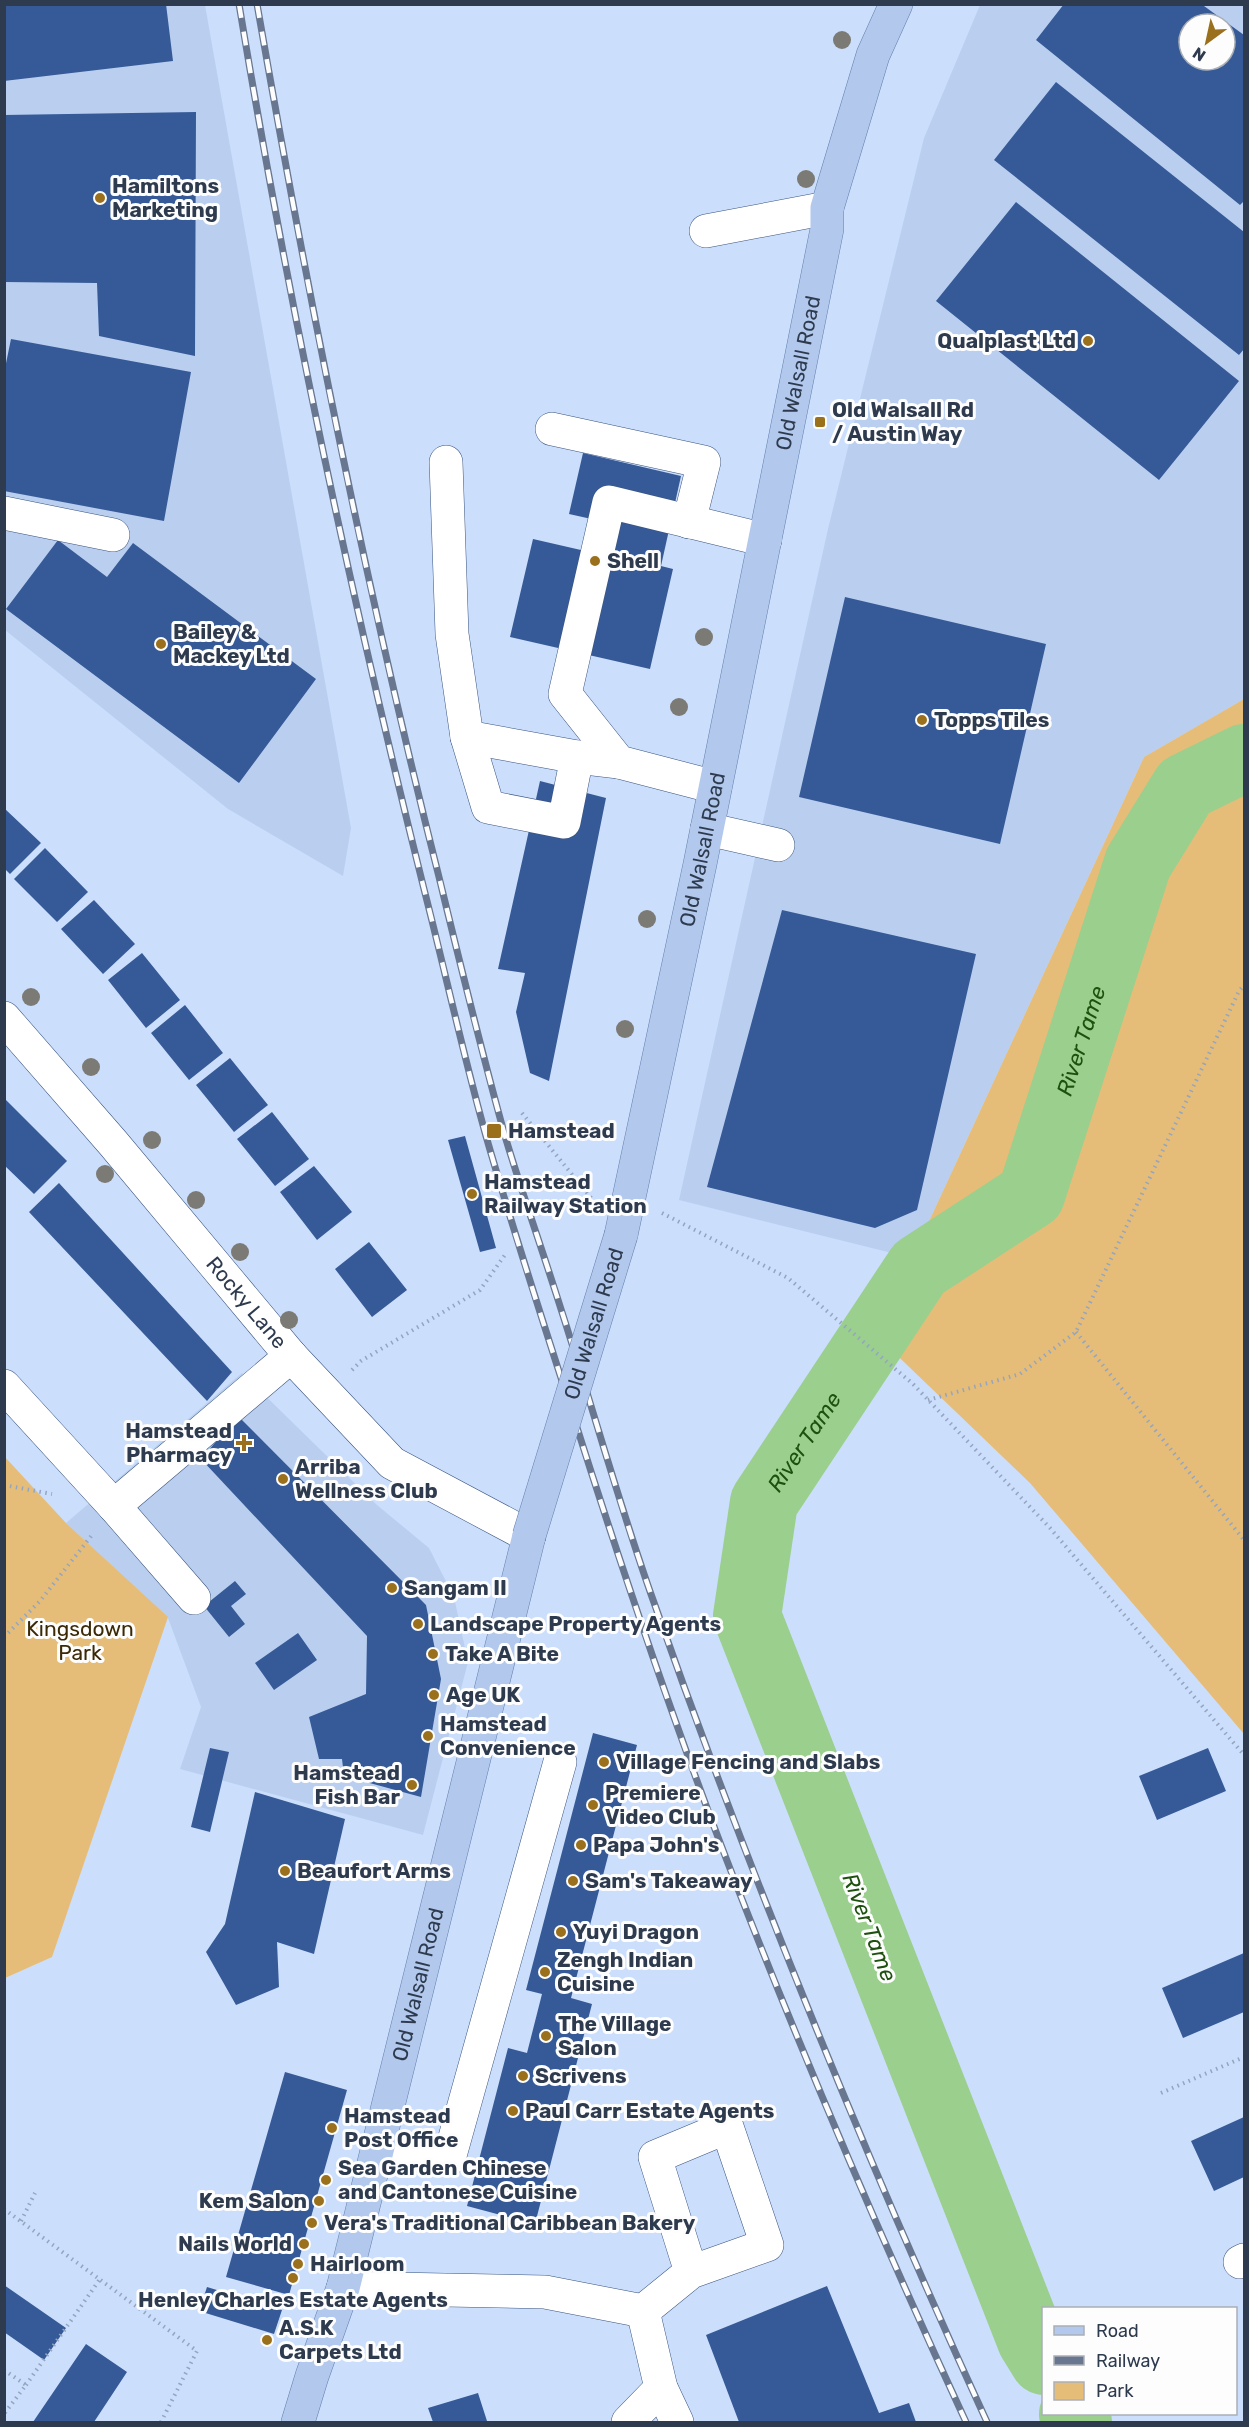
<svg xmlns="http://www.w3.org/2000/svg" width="1249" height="2427" font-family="Rubik,sans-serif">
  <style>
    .built { fill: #bacff0; fill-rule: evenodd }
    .green { fill: #e6bd78 }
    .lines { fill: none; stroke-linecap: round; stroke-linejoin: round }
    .river { stroke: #9acf8d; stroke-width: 68 }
    .building { fill: #365a97; fill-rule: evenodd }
    .minor-casing { stroke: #3a547f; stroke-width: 34 }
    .major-casing { stroke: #627fad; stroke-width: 34 }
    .path { stroke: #94a5c0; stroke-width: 4; stroke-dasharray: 1.5 4.5; stroke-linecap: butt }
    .minor { stroke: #fff; stroke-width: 33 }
    .major { stroke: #b2c8ec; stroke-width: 33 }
    .rail-casing { stroke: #68778f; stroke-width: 7 }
    .rail { stroke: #fdfdfd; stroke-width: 4.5; stroke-dasharray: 14; stroke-linecap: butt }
    .major-bridge-casing { stroke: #627fad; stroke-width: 34; stroke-linecap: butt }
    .major-bridge { stroke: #b2c8ec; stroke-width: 33 }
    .tree { fill: #7c7a75 }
    .poi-dot { fill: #9a701d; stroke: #fdfdfd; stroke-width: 2 }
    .labels { text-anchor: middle; stroke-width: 6; stroke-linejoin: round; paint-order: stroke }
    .poi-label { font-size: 21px; font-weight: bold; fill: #2e3b4f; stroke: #fdfdfd; text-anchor: start }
    .street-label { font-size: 21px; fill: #2e3b4f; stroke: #fdfdfd }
    .park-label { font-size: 21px; fill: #3b2906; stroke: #fdfdfd }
    .water-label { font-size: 22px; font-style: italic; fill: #1e500f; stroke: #fdfdfd }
  </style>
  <rect width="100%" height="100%" fill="#cbdefc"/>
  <path class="built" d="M 4,5 L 205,5 L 351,828 L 343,876 L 228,809 L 5,630 Z
    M 980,5 L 1244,5 L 1244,699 L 1144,757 L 912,1258 L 679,1200 L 828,529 L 924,138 ZM 1189,24 L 1225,24 L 1225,60 L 1189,60 Z
    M 242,1373 L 377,1505 L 429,1548 L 454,1597 L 468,1662 L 423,1835 L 180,1769 L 201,1707 L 168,1618 L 66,1523 Z"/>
  <path class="green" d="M 1244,699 L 1244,1734 L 1030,1483 L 879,1338 L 912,1258 L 1144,757 Z
    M 4,1456 L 66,1523 L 168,1617 L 52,1957 L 5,1978 Z"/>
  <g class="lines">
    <g class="river">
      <path id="s1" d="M 1044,2361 L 1031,2340 L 747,1616 L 764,1502 L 919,1268 L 1031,1195 L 1138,863 L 1185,787 L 1244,758"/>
      <path d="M 1073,2414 L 1078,2422"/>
    </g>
  </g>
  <path class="building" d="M 4,4 L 166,4 L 173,61 L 4,81 Z
    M 1064,4 L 1205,4 L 1204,6 L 1244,35 L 1244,201 L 1240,205 L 1036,40 ZM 1189,24 L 1225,24 L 1225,60 L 1189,60 Z
    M 1056,82 L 1244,232 L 1244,349 L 1239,355 L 994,160 Z
    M 196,112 L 195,356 L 99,336 L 97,283 L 4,282 L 4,115 Z
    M 1016,202 L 1239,381 L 1159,480 L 936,301 Z
    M 11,339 L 191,372 L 164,521 L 4,491 L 4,373 Z
    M 583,453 L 681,476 L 661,566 L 673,569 L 650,669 L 510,637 L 533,539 L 607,556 L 614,524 L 569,514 Z
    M 58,540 L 107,577 L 133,543 L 316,679 L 239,783 L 6,609 Z
    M 845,597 L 1046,644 L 1000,844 L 799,797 Z
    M 540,781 L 606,798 L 549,1081 L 530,1073 L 516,1012 L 525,973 L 498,969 Z
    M 4,808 L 41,843 L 10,874 L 4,868 Z
    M 45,848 L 88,892 L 57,922 L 14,879 Z
    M 94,900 L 135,944 L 103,974 L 61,929 Z
    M 782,910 L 976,954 L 917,1210 L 875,1228 L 707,1187 Z
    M 142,953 L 180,1000 L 146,1028 L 108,980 Z
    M 185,1005 L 223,1053 L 189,1080 L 151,1033 Z
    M 230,1058 L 268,1105 L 234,1132 L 196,1085 Z
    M 4,1098 L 67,1161 L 34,1194 L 4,1165 Z
    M 272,1112 L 309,1159 L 275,1186 L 237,1139 Z
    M 465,1136 L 496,1248 L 480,1252 L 448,1140 Z
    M 314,1166 L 352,1212 L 317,1240 L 280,1192 Z
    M 59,1183 L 232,1372 L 207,1401 L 29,1212 Z
    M 369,1242 L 407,1290 L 372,1317 L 335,1269 Z
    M 238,1416 L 426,1605 L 441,1679 L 421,1797 L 344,1776 L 342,1759 L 319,1759 L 309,1717 L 366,1694 L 367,1636 L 201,1459 Z
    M 235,1581 L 246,1594 L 231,1606 L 245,1624 L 229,1637 L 204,1606 Z
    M 298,1633 L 317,1660 L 274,1690 L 255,1663 Z
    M 593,1733 L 637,1745 L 571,1998 L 592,2004 L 535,2224 L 467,2206 L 508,2048 L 527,2053 L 542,1994 L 526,1990 Z
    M 210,1748 L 229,1752 L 210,1832 L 191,1827 Z
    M 1208,1748 L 1226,1791 L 1157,1820 L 1139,1776 Z
    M 255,1792 L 345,1819 L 314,1954 L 277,1942 L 279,1987 L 236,2005 L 206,1952 L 225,1924 Z
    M 1244,1953 L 1244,2012 L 1183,2038 L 1162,1988 Z
    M 285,2072 L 347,2090 L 289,2295 L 226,2277 Z
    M 1244,2117 L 1244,2177 L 1214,2191 L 1191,2141 Z
    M 4,2285 L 66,2328 L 44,2360 L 4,2332 Z
    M 827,2286 L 879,2413 L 909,2403 L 916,2422 L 739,2422 L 706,2335 Z
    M 207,2287 L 282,2310 L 274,2334 L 199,2311 Z
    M 86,2344 L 127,2372 L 94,2422 L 33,2422 Z
    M 478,2393 L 487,2421 L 433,2422 L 428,2408 Z"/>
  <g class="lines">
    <defs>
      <g id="minor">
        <path d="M 706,231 L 827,208"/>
        <path d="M 552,429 L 704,462 L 689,522"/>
        <path d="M 446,462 L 452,634 L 467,737 L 577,757 L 619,762"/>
        <path d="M 4,513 L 113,535"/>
        <path d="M 467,737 L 488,807 L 564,822 L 577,757"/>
        <path d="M 715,787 L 619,762 L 565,694 L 609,502 L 765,540"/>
        <path d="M 707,829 L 778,845"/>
        <path id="s2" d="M 4,1018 L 113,1143 L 291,1356 L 392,1463 L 529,1536"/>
        <path d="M 4,1386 L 114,1506 L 194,1598"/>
        <path d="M 114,1506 L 291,1356"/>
        <path d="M 377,2149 L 449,2159 L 560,1762"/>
        <path d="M 1240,2262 L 1244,2260"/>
        <path d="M 343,2288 L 545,2292 L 643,2311 L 691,2272 L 655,2157 L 727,2127 L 767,2245 L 691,2272"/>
        <path d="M 643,2311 L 661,2388 L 677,2422"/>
        <path d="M 628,2422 L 661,2388"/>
      </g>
      <g id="major">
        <path id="s3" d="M 621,1235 L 700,864 L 827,229 L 827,208 L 873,55 L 896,4"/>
        <path id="s4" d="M 298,2422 L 312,2376 L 343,2288 L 529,1536"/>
      </g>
    </defs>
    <use href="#minor" class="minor-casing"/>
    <use href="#major" class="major-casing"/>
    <path class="path" d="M 522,1113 L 592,1199
      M 662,1213 L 788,1278 L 913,1384 L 1050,1528 L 1244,1755
      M 1076,1332 L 1244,1540
      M 352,1370 L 361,1361 L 480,1290 L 507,1252
      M 928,1400 L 1020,1374 L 1076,1332 L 1239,991 L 1244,985
      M 4,1485 L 52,1494
      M 4,1637 L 40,1601 L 92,1535
      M 1161,2093 L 1244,2057
      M 4,2209 L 197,2351 L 161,2422
      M 21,2221 L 35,2193
      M 4,2370 L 26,2385 L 4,2414
      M 26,2385 L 100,2279"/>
    <use href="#minor" class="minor"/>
    <use href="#major" class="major"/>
    <defs>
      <path id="rail" d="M 239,4 C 288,302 351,597 424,889 C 445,971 463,1054 486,1136 C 513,1230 543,1322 573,1415 C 623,1573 676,1730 736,1884 C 807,2066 884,2245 966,2422
        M 257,4 C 308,297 366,589 439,877 C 460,963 481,1050 505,1136 C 522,1193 542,1249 560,1306 C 591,1402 618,1501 652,1597 C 751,1878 863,2152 987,2422"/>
    </defs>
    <use href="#rail" class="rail-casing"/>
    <use href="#rail" class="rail"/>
    <defs>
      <g id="major-bridge">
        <path id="s5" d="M 529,1536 L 621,1235"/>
      </g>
    </defs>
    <use href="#major-bridge" class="major-bridge-casing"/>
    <use href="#major-bridge" class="major-bridge"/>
  </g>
  <g class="tree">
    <circle cx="842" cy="40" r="9"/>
    <circle cx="806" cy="179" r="9"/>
    <circle cx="704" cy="637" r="9"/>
    <circle cx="679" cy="707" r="9"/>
    <circle cx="647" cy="919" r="9"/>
    <circle cx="31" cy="997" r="9"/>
    <circle cx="625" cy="1029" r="9"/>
    <circle cx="91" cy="1067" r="9"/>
    <circle cx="152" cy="1140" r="9"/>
    <circle cx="105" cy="1174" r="9"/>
    <circle cx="196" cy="1200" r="9"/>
    <circle cx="240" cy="1252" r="9"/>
    <circle cx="289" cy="1320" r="9"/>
  </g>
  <g class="poi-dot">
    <circle cx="100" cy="198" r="6"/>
    <circle cx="1088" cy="341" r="6"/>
    <rect x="814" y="416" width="12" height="12" rx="3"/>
    <circle cx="595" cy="561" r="6"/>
    <circle cx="161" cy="644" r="6"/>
    <circle cx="922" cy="720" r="6"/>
    <rect x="486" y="1123" width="16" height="16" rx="3"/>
    <circle cx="472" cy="1194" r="6"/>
    <path d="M241 1434h6v6h6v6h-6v6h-6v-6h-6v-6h6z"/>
    <circle cx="283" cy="1479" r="6"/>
    <circle cx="392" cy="1588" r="6"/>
    <circle cx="418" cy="1624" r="6"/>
    <circle cx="433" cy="1654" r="6"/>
    <circle cx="434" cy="1695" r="6"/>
    <circle cx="428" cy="1736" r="6"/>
    <circle cx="604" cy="1762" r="6"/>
    <circle cx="412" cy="1785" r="6"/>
    <circle cx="593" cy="1805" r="6"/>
    <circle cx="581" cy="1845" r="6"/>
    <circle cx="285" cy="1871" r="6"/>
    <circle cx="573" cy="1881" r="6"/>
    <circle cx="561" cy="1932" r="6"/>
    <circle cx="545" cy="1972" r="6"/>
    <circle cx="546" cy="2036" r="6"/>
    <circle cx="523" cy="2076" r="6"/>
    <circle cx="513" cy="2111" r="6"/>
    <circle cx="332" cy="2128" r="6"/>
    <circle cx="326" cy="2180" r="6"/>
    <circle cx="319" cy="2201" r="6"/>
    <circle cx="312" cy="2223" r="6"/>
    <circle cx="304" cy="2244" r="6"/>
    <circle cx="298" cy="2264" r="6"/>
    <circle cx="293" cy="2278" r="6"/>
    <circle cx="267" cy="2340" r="6"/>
  </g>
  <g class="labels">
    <g class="poi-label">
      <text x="112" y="193">Hamiltons<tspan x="112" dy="24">Marketing</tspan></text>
      <text x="1076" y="348" text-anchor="end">Qualplast Ltd</text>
      <text x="832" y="417">Old Walsall Rd<tspan x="832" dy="24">/ Austin Way</tspan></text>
      <text x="607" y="568">Shell</text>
      <text x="173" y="639">Bailey &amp;<tspan x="173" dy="24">Mackey Ltd</tspan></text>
      <text x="934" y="727">Topps Tiles</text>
      <text x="508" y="1138">Hamstead</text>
      <text x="484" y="1189">Hamstead<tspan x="484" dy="24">Railway Station</tspan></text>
      <text x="232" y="1438" text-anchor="end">Hamstead<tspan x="232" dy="24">Pharmacy</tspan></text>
      <text x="295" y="1474">Arriba<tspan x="295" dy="24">Wellness Club</tspan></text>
      <text x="404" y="1595">Sangam II</text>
      <text x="430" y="1631">Landscape Property Agents</text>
      <text x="445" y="1661">Take A Bite</text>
      <text x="446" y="1702">Age UK</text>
      <text x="440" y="1731">Hamstead<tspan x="440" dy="24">Convenience</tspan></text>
      <text x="616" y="1769">Village Fencing and Slabs</text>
      <text x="400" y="1780" text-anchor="end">Hamstead<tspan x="400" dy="24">Fish Bar</tspan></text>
      <text x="605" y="1800">Premiere<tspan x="605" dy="24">Video Club</tspan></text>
      <text x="593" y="1852">Papa John's</text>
      <text x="297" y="1878">Beaufort Arms</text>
      <text x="585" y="1888">Sam's Takeaway</text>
      <text x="573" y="1939">Yuyi Dragon</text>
      <text x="557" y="1967">Zengh Indian<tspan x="557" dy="24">Cuisine</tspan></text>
      <text x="558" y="2031">The Village<tspan x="558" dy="24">Salon</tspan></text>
      <text x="535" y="2083">Scrivens</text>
      <text x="525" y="2118">Paul Carr Estate Agents</text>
      <text x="344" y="2123">Hamstead<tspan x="344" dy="24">Post Office</tspan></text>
      <text x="338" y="2175">Sea Garden Chinese<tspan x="338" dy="24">and Cantonese Cuisine</tspan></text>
      <text x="307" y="2208" text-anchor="end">Kem Salon</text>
      <text x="324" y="2230">Vera's Traditional Caribbean Bakery</text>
      <text x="292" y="2251" text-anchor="end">Nails World</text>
      <text x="310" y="2271">Hairloom</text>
      <text x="293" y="2307" text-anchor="middle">Henley Charles Estate Agents</text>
      <text x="279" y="2335">A.S.K<tspan x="279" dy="24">Carpets Ltd</tspan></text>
    </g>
    <g class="street-label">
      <text dy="7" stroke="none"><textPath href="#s3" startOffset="880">Old Walsall Road</textPath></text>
      <text dy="7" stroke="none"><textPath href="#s3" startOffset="394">Old Walsall Road</textPath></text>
      <text dy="7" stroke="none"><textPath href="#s2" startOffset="374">Rocky Lane</textPath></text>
      <text dy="7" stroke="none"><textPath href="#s5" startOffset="222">Old Walsall Road</textPath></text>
      <text dy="7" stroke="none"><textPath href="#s4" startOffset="454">Old Walsall Road</textPath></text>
    </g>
    <g class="park-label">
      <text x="80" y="1636">Kingsdown<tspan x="80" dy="24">Park</tspan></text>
    </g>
    <g class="water-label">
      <text dy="8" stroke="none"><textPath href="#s1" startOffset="1494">River Tame</textPath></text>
      <text dy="8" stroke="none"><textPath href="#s1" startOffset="990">River Tame</textPath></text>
      <text transform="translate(870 1927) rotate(69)" y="8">River Tame</text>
    </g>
  </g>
  <rect width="1249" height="2427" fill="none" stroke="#2e3b4f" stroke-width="12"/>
  <rect x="1042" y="2307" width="195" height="108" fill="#fdfdfd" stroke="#aaafb7" stroke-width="1.5"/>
  <rect x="1054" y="2326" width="30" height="9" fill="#b2c8ec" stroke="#aaafb7" stroke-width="1.5"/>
  <text x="1096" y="2337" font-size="18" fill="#2e3b4f">Road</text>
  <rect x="1054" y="2356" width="30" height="9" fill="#68778f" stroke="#aaafb7" stroke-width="1.5"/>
  <text x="1096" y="2367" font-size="18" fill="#2e3b4f">Railway</text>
  <rect x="1054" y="2382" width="30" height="18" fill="#e6bd78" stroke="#aaafb7" stroke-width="1.5"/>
  <text x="1096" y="2397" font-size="18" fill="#2e3b4f">Park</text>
  <g transform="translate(1207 42) rotate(213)"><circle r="28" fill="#fdfdfd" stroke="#aaafb7" stroke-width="1.5"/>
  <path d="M0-4.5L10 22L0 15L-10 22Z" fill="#9a701d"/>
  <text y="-9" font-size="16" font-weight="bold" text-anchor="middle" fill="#2e3b4f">N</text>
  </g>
</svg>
